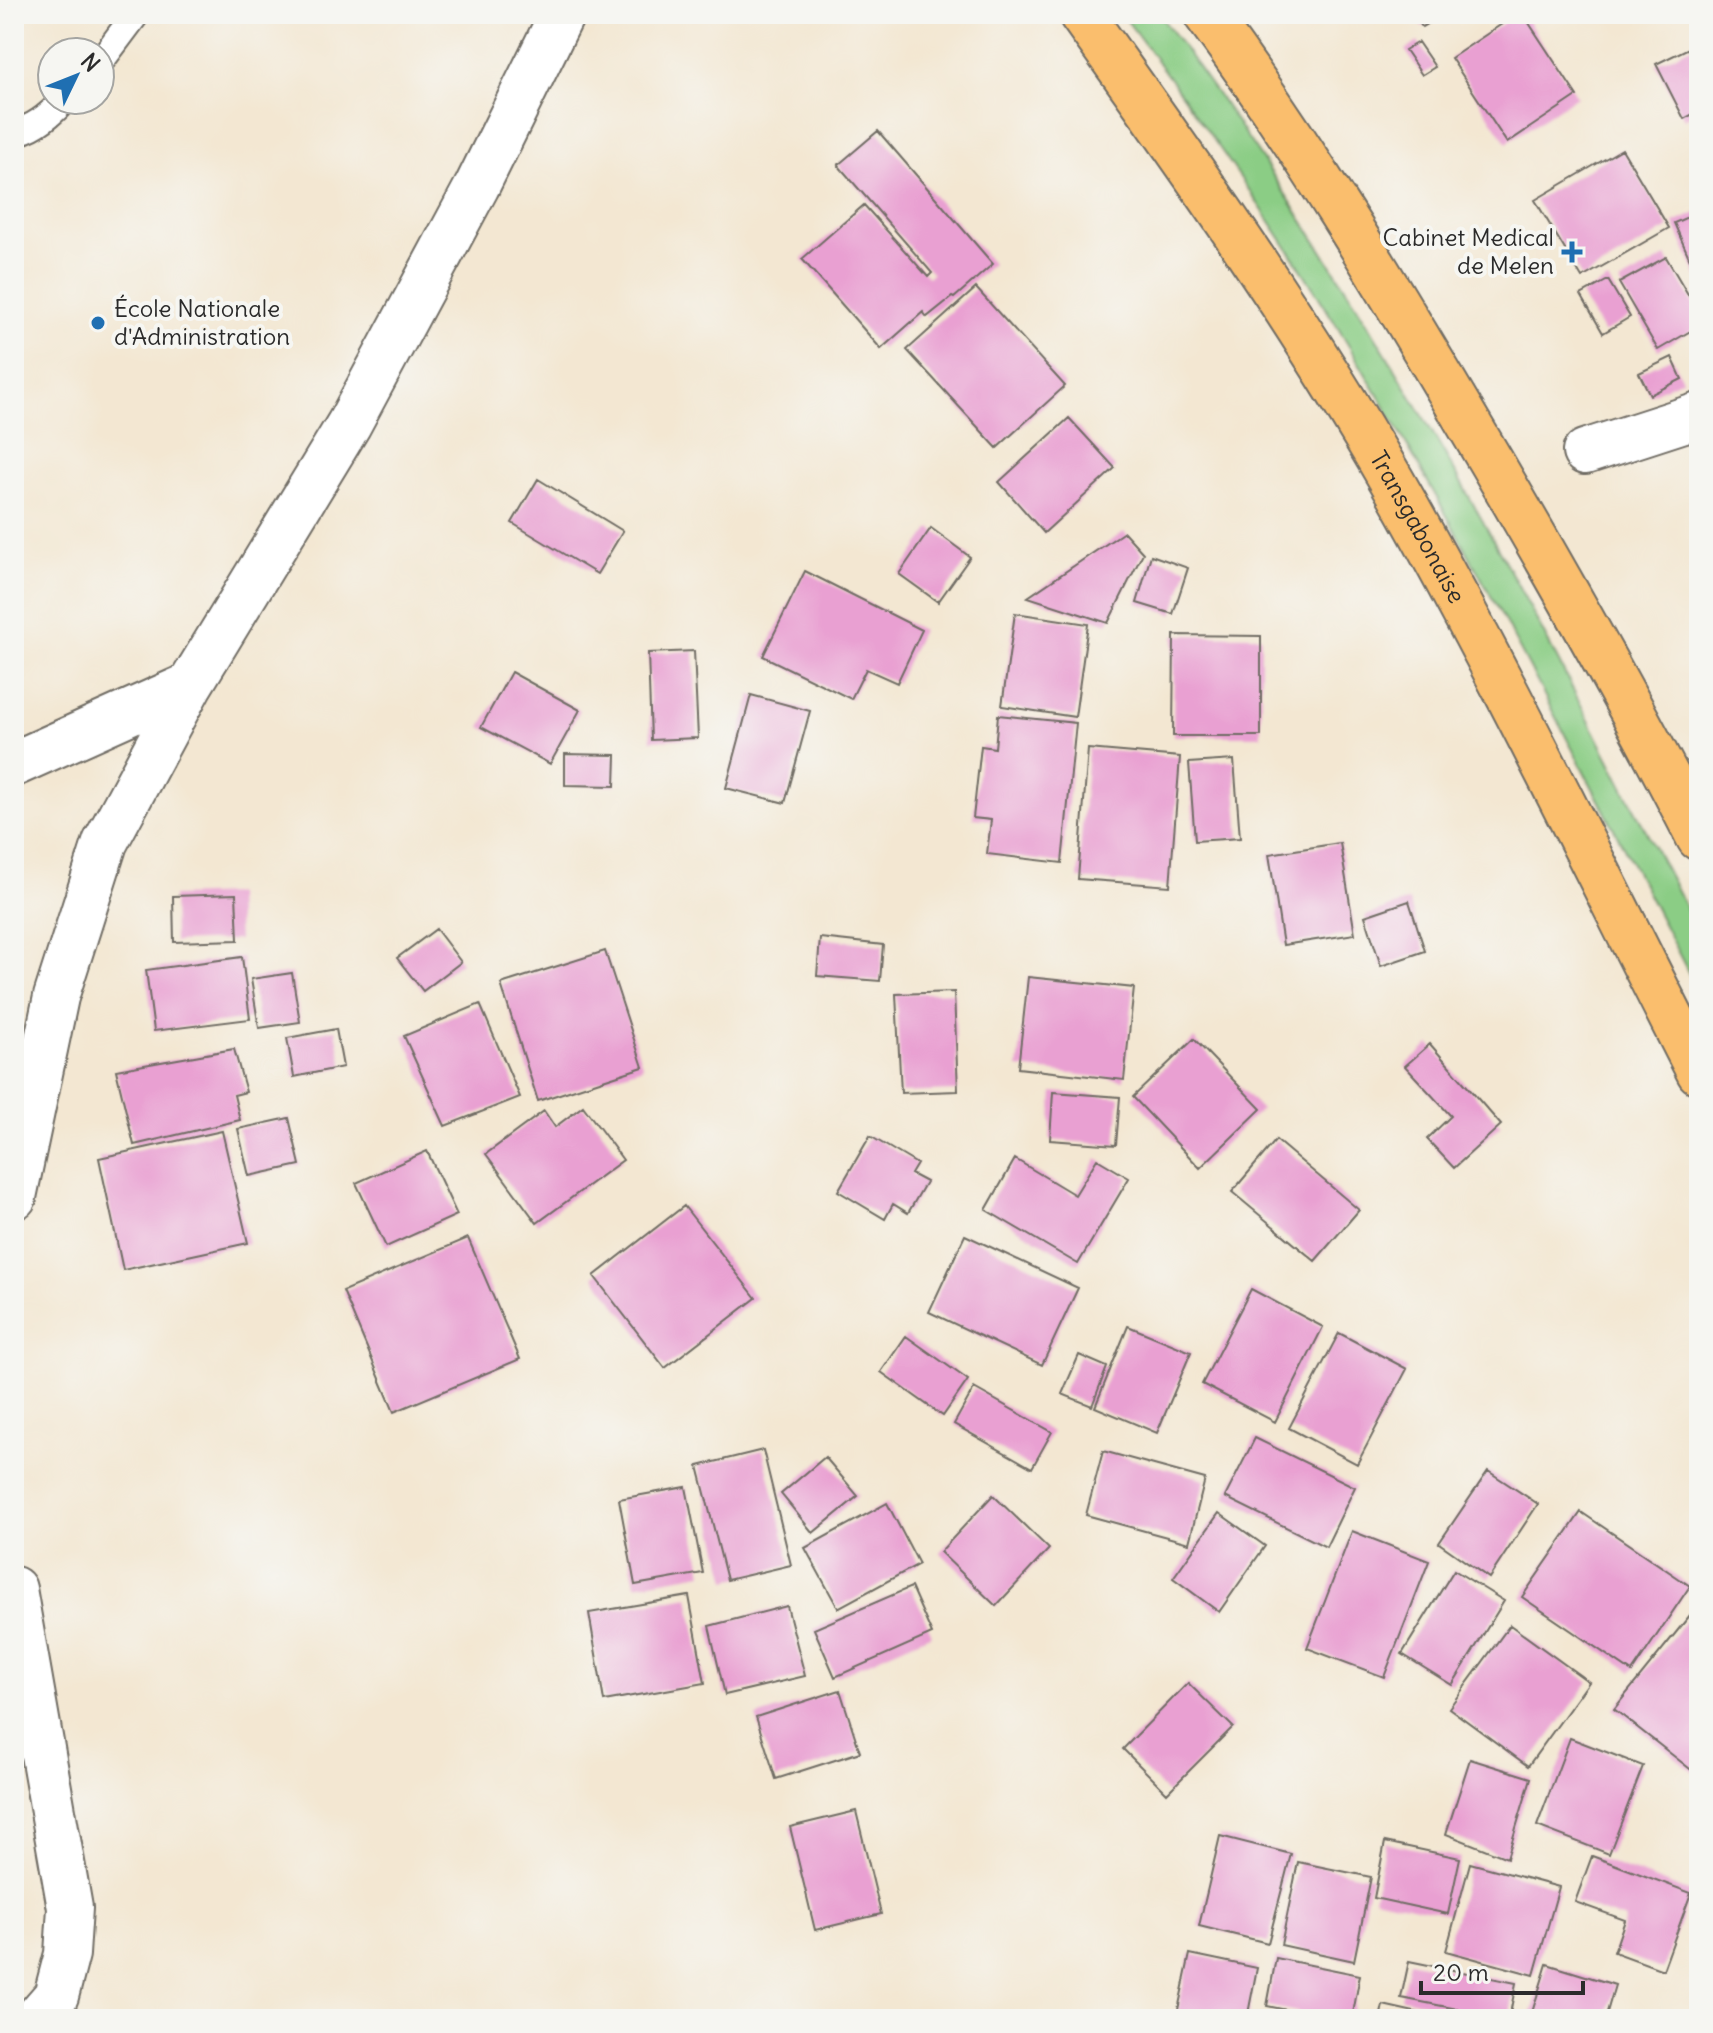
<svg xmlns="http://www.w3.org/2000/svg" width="1713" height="2033" font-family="Delius,sans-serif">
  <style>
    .green { fill: #8bcd85; stroke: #5b7c58; stroke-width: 2 }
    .building { fill: #e9a0d2 }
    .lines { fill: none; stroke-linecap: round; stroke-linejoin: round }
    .service-casing { stroke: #716d65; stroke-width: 30 }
    .minor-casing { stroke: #716d65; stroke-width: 48 }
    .trunk-casing { stroke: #716d65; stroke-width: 48 }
    .service { stroke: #fff; stroke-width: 26 }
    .minor { stroke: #fff; stroke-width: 44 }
    .trunk { stroke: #fabe6d; stroke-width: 44 }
    .poi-dot { fill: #1f6fb2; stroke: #f6f6f2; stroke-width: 3 }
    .labels { text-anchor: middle; stroke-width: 8; stroke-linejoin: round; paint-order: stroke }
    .poi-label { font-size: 24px; fill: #2b2b2b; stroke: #f6f6f2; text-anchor: end }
    .street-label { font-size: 24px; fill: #2b2b2b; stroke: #f6f6f2 }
  </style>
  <rect width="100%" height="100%" fill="#f6f6f2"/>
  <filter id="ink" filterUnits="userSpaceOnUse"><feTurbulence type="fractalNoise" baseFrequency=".0125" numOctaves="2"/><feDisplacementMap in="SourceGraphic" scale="16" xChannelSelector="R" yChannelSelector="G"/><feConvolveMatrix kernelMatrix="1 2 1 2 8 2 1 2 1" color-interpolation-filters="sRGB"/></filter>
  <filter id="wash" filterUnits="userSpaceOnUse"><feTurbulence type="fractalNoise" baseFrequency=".006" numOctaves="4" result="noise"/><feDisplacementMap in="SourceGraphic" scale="32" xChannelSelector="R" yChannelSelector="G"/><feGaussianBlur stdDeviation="1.8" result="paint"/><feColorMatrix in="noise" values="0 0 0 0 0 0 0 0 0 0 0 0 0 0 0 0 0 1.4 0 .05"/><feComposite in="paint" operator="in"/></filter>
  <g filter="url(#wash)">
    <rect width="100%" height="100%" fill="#f3e7d2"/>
    <path class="green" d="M 1122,14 L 1159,14 C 1294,194 1413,391 1520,589 C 1581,702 1638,819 1699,932 L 1699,993 C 1582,767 1467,540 1335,323 C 1270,216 1197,114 1122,14 Z"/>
    <g id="blocks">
      <path class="building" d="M 1413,14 L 1444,14 L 1422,27 Z
        M 1517,14 L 1523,14 L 1577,96 L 1507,143 L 1451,58 Z
        M 1418,42 L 1435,67 L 1422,75 L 1405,50 Z
        M 1699,43 L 1699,111 L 1684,119 L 1656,64 Z
        M 878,131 L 993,264 L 954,298 L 952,297 L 927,317 L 923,312 L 881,349 L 802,259 L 864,205 L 928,277 L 932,273 L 838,165 Z
        M 1622,149 L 1669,228 L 1582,278 L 1535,200 Z
        M 1699,212 L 1699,280 L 1674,223 Z
        M 1666,257 L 1699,313 L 1699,326 L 1658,350 L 1619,283 Z
        M 1608,280 L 1630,317 L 1603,333 L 1581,295 Z
        M 976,288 L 1065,386 L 997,448 L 907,350 Z
        M 1672,357 L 1682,379 L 1650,395 L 1639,373 Z
        M 1069,418 L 1115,468 L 1044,533 L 999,482 Z
        M 538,479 L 623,531 L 597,574 L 512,523 Z
        M 931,528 L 970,557 L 938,602 L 899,574 Z
        M 1124,532 L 1143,553 L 1108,623 L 1028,597 Z
        M 1151,555 L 1188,568 L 1173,614 L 1137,603 Z
        M 805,571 L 922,630 L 897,683 L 866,669 L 851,699 L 763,656 Z
        M 1015,613 L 1088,624 L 1075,717 L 1002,706 Z
        M 1174,635 L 1261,636 L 1261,736 L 1173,736 Z
        M 694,651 L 698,738 L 651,740 L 648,653 Z
        M 511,672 L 580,710 L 550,764 L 481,727 Z
        M 751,695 L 810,711 L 785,803 L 726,788 Z
        M 998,715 L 1076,723 L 1062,863 L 987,854 L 991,820 L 973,818 L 981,746 L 995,748 Z
        M 1088,749 L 1180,757 L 1170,886 L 1078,879 Z
        M 565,754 L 616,755 L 615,786 L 565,785 Z
        M 1234,760 L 1240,838 L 1195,841 L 1189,763 Z
        M 1340,843 L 1355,934 L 1283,945 L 1269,854 Z
        M 236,894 L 238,940 L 174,942 L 173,896 Z
        M 1409,901 L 1425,951 L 1381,966 L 1365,916 Z
        M 436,929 L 461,962 L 423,991 L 397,958 Z
        M 820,938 L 883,945 L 880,981 L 817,976 Z
        M 605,951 L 643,1067 L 538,1101 L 501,984 Z
        M 242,957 L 250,1019 L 154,1031 L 146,970 Z
        M 292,973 L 300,1022 L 259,1028 L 251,979 Z
        M 1028,977 L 1134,988 L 1124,1080 L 1018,1068 Z
        M 954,992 L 958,1091 L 901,1093 L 896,994 Z
        M 480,1004 L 520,1097 L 445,1126 L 404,1036 Z
        M 336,1029 L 343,1067 L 294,1077 L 287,1038 Z
        M 1194,1039 L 1261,1109 L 1200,1168 L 1133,1097 Z
        M 1430,1044 L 1501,1125 L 1454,1168 L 1427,1139 L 1451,1116 L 1405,1066 Z
        M 234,1049 L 246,1092 L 234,1095 L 240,1120 L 134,1145 L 116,1070 Z
        M 1053,1092 L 1120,1097 L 1116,1145 L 1050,1140 Z
        M 583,1106 L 623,1160 L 537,1223 L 486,1154 L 544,1111 L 555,1127 Z
        M 289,1118 L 300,1165 L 249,1176 L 238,1129 Z
        M 222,1131 L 248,1243 L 123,1270 L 99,1158 Z
        M 870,1136 L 917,1164 L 911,1174 L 926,1182 L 908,1213 L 893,1204 L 885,1219 L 838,1191 Z
        M 1276,1140 L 1359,1210 L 1315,1261 L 1232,1192 Z
        M 427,1151 L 457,1215 L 386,1247 L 356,1183 Z
        M 1015,1159 L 1075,1195 L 1097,1159 L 1129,1178 L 1078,1264 L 986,1210 Z
        M 684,1206 L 756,1298 L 665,1368 L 594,1276 Z
        M 965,1235 L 1078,1288 L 1042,1365 L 929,1312 Z
        M 468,1238 L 520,1359 L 394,1412 L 343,1291 Z
        M 1251,1289 L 1323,1327 L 1275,1422 L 1202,1384 Z
        M 1128,1326 L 1191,1352 L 1157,1433 L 1095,1407 Z
        M 1339,1333 L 1407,1369 L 1357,1464 L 1289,1428 Z
        M 906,1336 L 968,1380 L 943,1416 L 881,1372 Z
        M 1079,1355 L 1107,1367 L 1092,1406 L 1062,1394 Z
        M 974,1388 L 1052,1432 L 1032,1468 L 954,1424 Z
        M 1255,1438 L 1355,1487 L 1326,1547 L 1225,1497 Z
        M 763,1450 L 791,1565 L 727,1580 L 698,1466 Z
        M 1103,1451 L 1205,1479 L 1189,1543 L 1086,1515 Z
        M 825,1457 L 858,1496 L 813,1533 L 781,1494 Z
        M 1488,1471 L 1538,1504 L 1489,1578 L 1439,1543 Z
        M 686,1487 L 703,1573 L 635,1585 L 619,1499 Z
        M 993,1495 L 1049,1549 L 996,1606 L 940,1552 Z
        M 887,1503 L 919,1564 L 838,1608 L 805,1548 Z
        M 1581,1512 L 1690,1586 L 1632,1672 L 1522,1597 Z
        M 1219,1513 L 1265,1546 L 1219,1612 L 1173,1578 Z
        M 1352,1531 L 1429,1561 L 1384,1677 L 1307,1648 Z
        M 1454,1570 L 1504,1601 L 1452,1685 L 1402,1654 Z
        M 911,1587 L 932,1634 L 835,1677 L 814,1629 Z
        M 689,1596 L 705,1683 L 604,1701 L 589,1613 Z
        M 787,1606 L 805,1676 L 725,1695 L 709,1626 Z
        M 1695,1609 L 1699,1612 L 1699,1776 L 1614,1709 Z
        M 1510,1625 L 1589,1682 L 1528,1766 L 1449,1708 Z
        M 1188,1683 L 1233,1727 L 1167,1793 L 1123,1749 Z
        M 840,1690 L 860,1752 L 776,1779 L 756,1717 Z
        M 1570,1738 L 1643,1766 L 1609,1854 L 1537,1826 Z
        M 1470,1759 L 1531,1778 L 1507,1858 L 1446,1834 Z
        M 856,1811 L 881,1914 L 815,1930 L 790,1827 Z
        M 1220,1836 L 1291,1854 L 1268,1943 L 1199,1926 Z
        M 1385,1842 L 1460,1858 L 1448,1914 L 1374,1898 Z
        M 1592,1856 L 1691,1893 L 1663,1970 L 1614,1952 L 1625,1920 L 1575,1902 Z
        M 1298,1862 L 1371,1877 L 1354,1961 L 1281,1945 Z
        M 1470,1863 L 1559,1887 L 1534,1975 L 1446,1951 Z
        M 1190,1954 L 1257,1968 L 1247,2019 L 1176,2019 Z
        M 1276,1958 L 1360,1975 L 1352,2019 L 1331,2019 L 1267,2006 Z
        M 1409,1961 L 1516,1983 L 1509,2019 L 1401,1998 Z
        M 1547,1964 L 1615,1985 L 1605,2019 L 1530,2019 Z
        M 1383,2005 L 1441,2018 L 1441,2019 L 1380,2019 Z"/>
    </g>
  </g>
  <g filter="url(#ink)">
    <use href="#blocks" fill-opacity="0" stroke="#716d65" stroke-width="2"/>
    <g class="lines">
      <defs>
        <path id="service" d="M 100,62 L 136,14
          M 14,132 C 33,130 51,114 64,100"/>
        <path id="minor" d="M 1585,452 L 1699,415
          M 14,764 L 190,685
          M 14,1197 L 56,997 L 105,843 L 190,685 L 349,424 L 477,186 L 562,14
          M 14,1589 L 70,1908 L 67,1954 L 56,1996 L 36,2019"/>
        <g id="trunk">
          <path id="s1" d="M 1081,14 C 1190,166 1299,319 1392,481 C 1502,674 1598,875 1699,1072"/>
          <path d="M 1206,14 C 1302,144 1385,282 1467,421 C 1548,558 1627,696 1699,838"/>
        </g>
      </defs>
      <use href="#service" class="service-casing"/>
      <use href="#minor" class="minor-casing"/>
      <use href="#trunk" class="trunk-casing"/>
      <use href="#service" class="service"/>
      <use href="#minor" class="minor"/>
      <use href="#trunk" class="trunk"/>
    </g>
  </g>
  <g class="poi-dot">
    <path d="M1568 240h8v8h8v8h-8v8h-8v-8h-8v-8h8z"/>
    <circle cx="98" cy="323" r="8"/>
  </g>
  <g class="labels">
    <g class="poi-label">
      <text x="1554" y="246">Cabinet Medical<tspan x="1554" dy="28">de Melen</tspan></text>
      <text x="114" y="317" text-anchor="start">École Nationale<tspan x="114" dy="28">d'Administration</tspan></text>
    </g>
    <g class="street-label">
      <text dy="8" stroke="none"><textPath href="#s1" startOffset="614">Transgabonaise</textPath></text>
    </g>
  </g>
  <rect width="1713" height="2033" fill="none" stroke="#f6f6f2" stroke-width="48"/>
  <g transform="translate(76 76) rotate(47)"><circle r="38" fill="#f6f6f2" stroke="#a5a5a2" stroke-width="2"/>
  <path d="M0-6L14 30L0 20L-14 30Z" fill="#1f6fb2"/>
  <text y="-12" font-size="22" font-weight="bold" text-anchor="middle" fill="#2b2b2b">N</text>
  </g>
  <path d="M1421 1981v12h162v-12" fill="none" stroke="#2b2b2b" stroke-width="4"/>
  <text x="1433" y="1981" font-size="24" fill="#2b2b2b" stroke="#f6f6f2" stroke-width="6" paint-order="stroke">20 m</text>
</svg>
